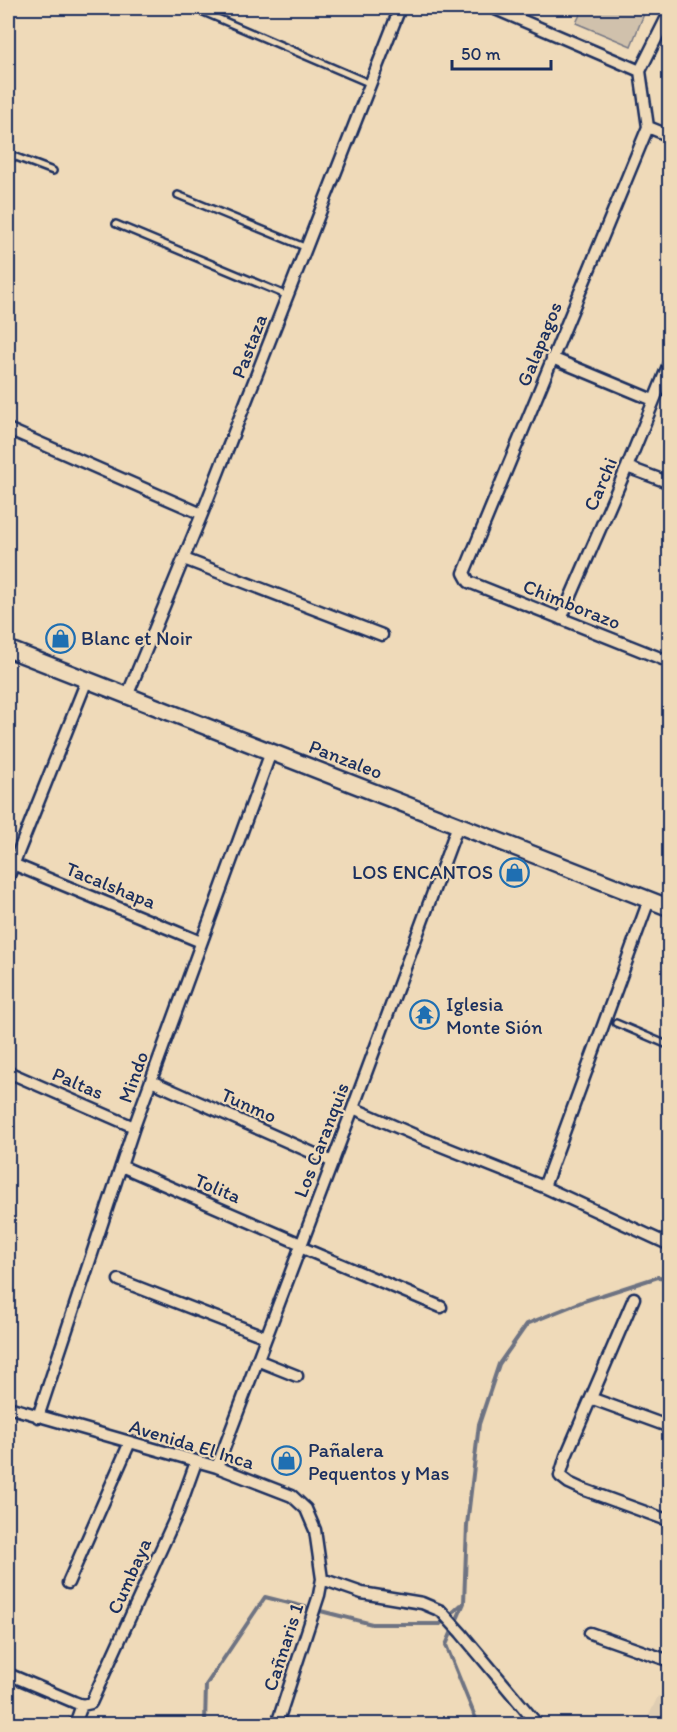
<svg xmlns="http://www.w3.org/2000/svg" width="677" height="1732" font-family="Itim,sans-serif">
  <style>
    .built { fill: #dfcdb2 }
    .pitch { fill: #d0c1ac; stroke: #767885; stroke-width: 1.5 }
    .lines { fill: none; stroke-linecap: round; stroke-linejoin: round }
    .stream { stroke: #6e7382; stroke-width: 4 }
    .lane-casing { stroke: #1b2f5e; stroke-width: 10 }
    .street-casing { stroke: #1b2f5e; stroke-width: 15 }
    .secondary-casing { stroke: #1b2f5e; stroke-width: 20 }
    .lane { stroke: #efdab9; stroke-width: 5 }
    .street { stroke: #efdab9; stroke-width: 10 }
    .secondary { stroke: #efdab9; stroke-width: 15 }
    .labels { text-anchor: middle; stroke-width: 4.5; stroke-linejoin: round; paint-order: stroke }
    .street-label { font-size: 20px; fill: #1b2f5e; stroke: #efdab9 }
    .poi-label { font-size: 20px; fill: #1b2f5e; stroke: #efdab9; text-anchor: start }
  </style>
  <rect width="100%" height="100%" fill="#efdab9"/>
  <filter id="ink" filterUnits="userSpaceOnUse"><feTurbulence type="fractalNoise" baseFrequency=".0167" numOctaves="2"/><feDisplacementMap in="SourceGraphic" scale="12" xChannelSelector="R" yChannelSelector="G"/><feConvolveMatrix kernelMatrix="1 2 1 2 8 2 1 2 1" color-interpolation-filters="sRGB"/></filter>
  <g filter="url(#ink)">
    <path class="built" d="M 658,1696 L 669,1702 L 669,1724 L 645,1724 Z"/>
    <path class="pitch" d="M 583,8 L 630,8 L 644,14 L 631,46 L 576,23 Z"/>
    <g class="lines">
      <path class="stream" d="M 205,1724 L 206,1685 L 265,1597 L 372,1624 L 440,1624 L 461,1605
        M 478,1724 L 446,1645 L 464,1603 L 467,1525 L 479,1424 L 499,1364 L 527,1324 L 584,1301 L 658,1277 L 670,1278"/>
      <defs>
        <path id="lane" d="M 194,8 L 371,84
          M 8,154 L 53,171
          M 178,195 L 307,248
          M 116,224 L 288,296
          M 616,1023 L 670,1046"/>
        <path id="street" d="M 493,8 L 640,71
          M 640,71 L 648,127 L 464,573 L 469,582 L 670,662
          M 640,71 L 670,11
          M 648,127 L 670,136
          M 552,358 L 653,400
          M 8,429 L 202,514
          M 627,467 L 670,483
          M 184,559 L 382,635
          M 561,619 L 627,467 L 670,361
          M 127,696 L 202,514 L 400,8
          M 8,862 L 201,942
          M 8,878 L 87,680
          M 8,1072 L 134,1127
          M 151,1081 L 333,1162
          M 353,1108 L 424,1139 L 544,1187 L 670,1245
          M 121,1166 L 301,1244
          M 544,1187 L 649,900
          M 300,1247 L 441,1307
          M 119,1280 L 266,1337
          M 634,1298 L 566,1456 L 560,1476 L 569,1483 L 582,1489 L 670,1521
          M 257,1360 L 297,1376
          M 593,1399 L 670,1427
          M 8,1407 L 217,1467 L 292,1496 L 306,1509 L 315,1530 L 322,1579 L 362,1593 L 422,1603 L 441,1611 L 461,1633 L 537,1724
          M 38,1417 L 134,1127 L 271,752
          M 217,1467 L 353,1108 L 458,825
          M 68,1583 L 130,1442
          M 590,1633 L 670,1661
          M 8,1674 L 74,1702 L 82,1705 L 91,1703 L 178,1512 L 196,1462
          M 75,1724 L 82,1705
          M 277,1724 L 319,1595 L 322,1579"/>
        <path id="secondary" d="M 8,649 L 670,908"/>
      </defs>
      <use href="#lane" class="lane-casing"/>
      <use href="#street" class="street-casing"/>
      <use href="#secondary" class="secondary-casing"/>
      <use href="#lane" class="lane"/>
      <use href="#street" class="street"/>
      <use href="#secondary" class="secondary"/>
    </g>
  </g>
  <defs>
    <symbol id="shop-ring" viewBox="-11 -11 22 22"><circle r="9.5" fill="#efdab9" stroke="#1f6fb2" stroke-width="1.5"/><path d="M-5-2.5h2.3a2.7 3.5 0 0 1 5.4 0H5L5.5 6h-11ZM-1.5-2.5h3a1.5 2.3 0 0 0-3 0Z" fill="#1f6fb2"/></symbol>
    <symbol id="temple-ring" viewBox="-11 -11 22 22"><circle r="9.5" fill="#efdab9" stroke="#1f6fb2" stroke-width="1.5"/><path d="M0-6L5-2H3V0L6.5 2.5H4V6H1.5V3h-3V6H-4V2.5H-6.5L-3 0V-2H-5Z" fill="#1f6fb2"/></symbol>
  </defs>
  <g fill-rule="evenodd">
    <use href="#shop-ring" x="44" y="622" width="33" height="33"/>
    <use href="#shop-ring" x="498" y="856" width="33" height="33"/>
    <use href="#temple-ring" x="408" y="998" width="33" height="33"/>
    <use href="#shop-ring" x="270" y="1444" width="33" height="33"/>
  </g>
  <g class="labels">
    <g class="street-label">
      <text transform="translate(539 344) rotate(-68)" y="7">Galapagos</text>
      <text transform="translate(249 346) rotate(-69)" y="7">Pastaza</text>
      <text transform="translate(600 484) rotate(-67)" y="7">Carchi</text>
      <text transform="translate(572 604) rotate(22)" y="7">Chimborazo</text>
      <text transform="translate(346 759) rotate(21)" y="7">Panzaleo</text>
      <text transform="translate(111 885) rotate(22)" y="7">Tacalshapa</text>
      <text transform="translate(133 1077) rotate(-70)" y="7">Mindo</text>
      <text transform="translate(78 1083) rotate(23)" y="7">Paltas</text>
      <text transform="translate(249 1105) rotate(24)" y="7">Tunmo</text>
      <text transform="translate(321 1140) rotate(-69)" y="7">Los Caranquis</text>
      <text transform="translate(218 1188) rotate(23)" y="7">Tolita</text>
      <text transform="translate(192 1444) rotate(17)" y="7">Avenida El Inca</text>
      <text transform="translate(129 1576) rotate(-66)" y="7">Cumbaya</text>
      <text transform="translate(283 1647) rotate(-72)" y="7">Cañnaris 1</text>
    </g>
    <g class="poi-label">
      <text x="81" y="645">Blanc et Noir</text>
      <text x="493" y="879" text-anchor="end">LOS ENCANTOS</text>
      <text x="446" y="1011">Iglesia<tspan x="446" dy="23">Monte Sión</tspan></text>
      <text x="308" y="1457">Pañalera<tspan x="308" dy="23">Pequentos y Mas</tspan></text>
    </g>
  </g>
  <rect width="677" height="1732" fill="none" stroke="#efdab9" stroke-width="30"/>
  <rect x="15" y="15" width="647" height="1702" fill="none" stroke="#1b2f5e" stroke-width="2" filter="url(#ink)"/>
  <path d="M452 60v9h99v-9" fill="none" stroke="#1b2f5e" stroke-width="3"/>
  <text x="461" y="60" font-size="18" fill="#1b2f5e" stroke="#efdab9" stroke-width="4.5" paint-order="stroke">50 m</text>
</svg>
